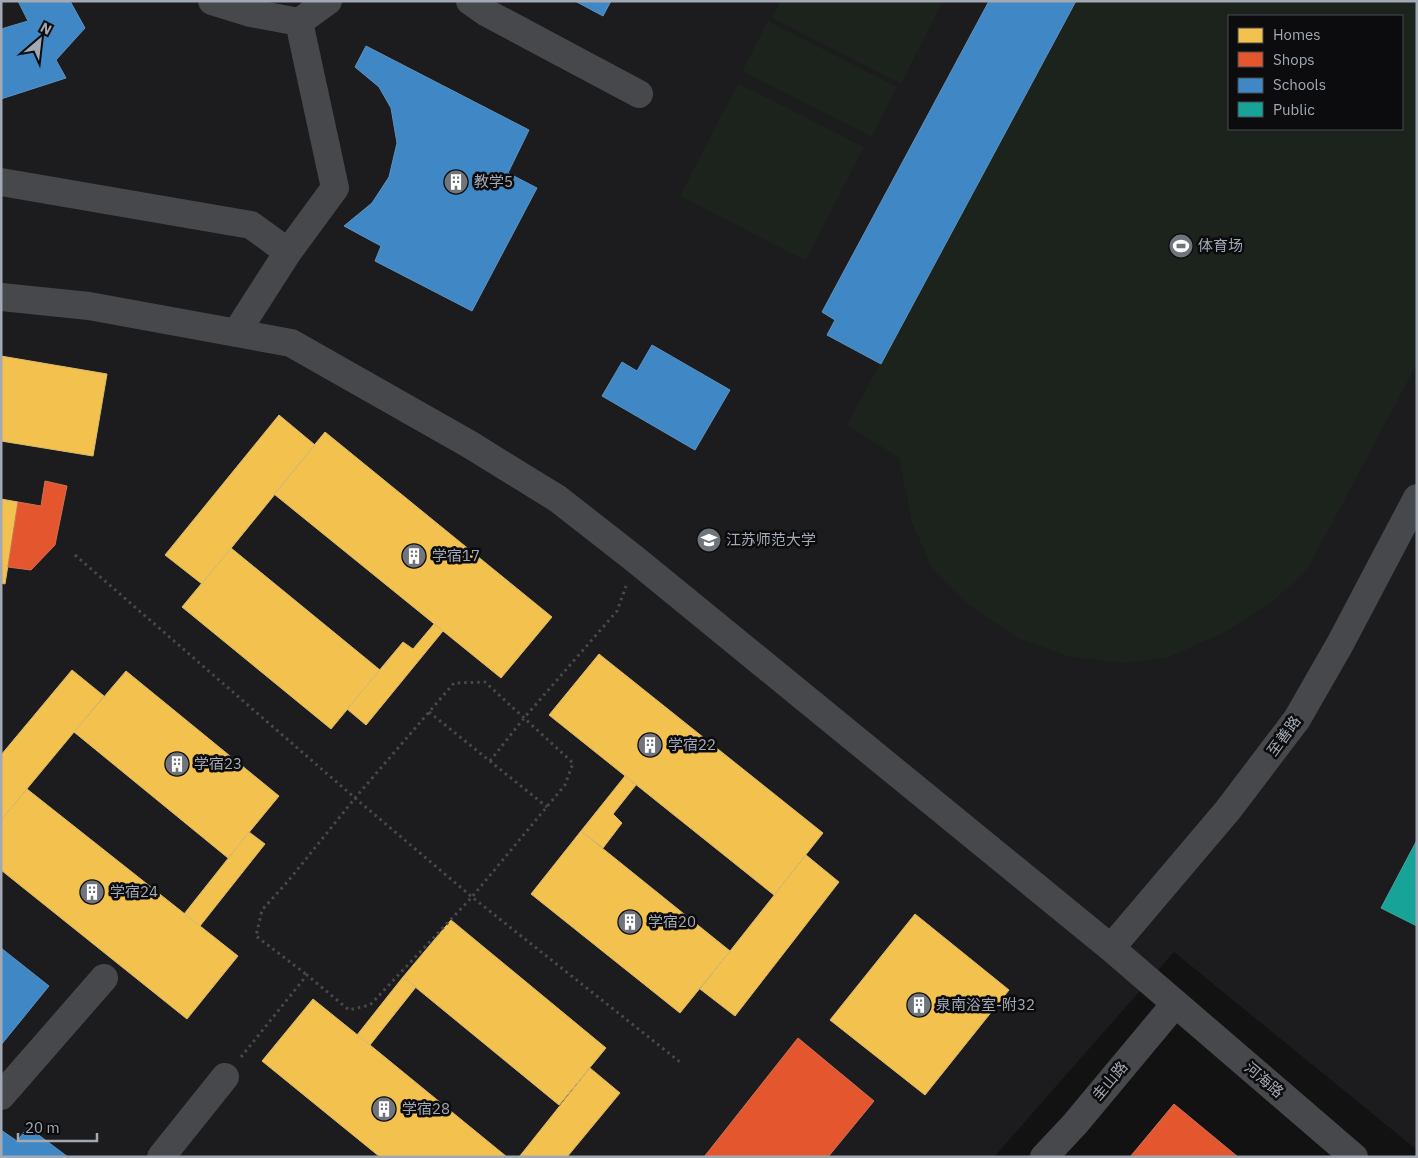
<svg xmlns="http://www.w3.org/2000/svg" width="1418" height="1158" font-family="'IBM Plex Sans','Noto Sans SC',sans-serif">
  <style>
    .built { fill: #1c1c1e; fill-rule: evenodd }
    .garden { fill: #1c221c; fill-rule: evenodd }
    .homes { fill: #f2c14e; stroke: #daba6d }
    .shops { fill: #e4572e; stroke: #d07056 }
    .schools { fill: #3f88c5; stroke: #5d92c0 }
    .public { fill: #17a398; stroke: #41a5a0 }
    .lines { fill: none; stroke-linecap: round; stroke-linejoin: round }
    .path { stroke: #48494d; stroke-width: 3; stroke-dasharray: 2.5 4; stroke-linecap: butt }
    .minor { stroke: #46484b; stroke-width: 28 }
    .labels { text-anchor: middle; stroke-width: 5; stroke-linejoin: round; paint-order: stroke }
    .poi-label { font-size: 15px; fill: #a2a9b4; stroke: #0c0c0e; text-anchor: start }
    .street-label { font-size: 15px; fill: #a2a9b4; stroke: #0c0c0e }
  </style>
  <rect width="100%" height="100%" fill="#121212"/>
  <path class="built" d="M 1,1 L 1417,1 L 1417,1150 L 1174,952 L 994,1157 L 1,1157 ZM 1229,16 L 1402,16 L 1402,129 L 1229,129 Z"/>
  <path class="garden" d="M 781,1 L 943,1 L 901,84 L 772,18 Z
    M 1076,1 L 1417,1 L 1417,364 L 1307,570 L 1273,601 L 1223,633 L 1167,658 L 1124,663 L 1071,657 L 1017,638 L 967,603 L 932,568 L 912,523 L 899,458 L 847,425 ZM 1229,16 L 1402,16 L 1402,129 L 1229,129 Z
    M 768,21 L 897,87 L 872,137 L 742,71 Z
    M 738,83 L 864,147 L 806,261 L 680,196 Z"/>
  <path class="homes" d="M 1,356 L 107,374 L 93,456 L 1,441 Z
    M 279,415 L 315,445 L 202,584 L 165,555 Z
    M 325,432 L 552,617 L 501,678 L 274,494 Z
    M 1,499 L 18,502 L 5,584 L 1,583 Z
    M 231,548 L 380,670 L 331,729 L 182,607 Z
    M 434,624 L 443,631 L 366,725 L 347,709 L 403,642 L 413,649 Z
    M 599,654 L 823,833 L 774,895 L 549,715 Z
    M 72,670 L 104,696 L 1,820 L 1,755 Z
    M 126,671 L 279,796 L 228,858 L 74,732 Z
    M 625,776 L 636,785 L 613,814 L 622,823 L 603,848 L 581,831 Z
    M 27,789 L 238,956 L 187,1019 L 1,870 L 1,820 Z
    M 581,831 L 730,951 L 680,1013 L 531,894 Z
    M 249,832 L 265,844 L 200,926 L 184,914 Z
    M 806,855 L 839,882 L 735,1016 L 700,989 Z
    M 915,914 L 1009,990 L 925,1095 L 830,1020 Z
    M 451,920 L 606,1048 L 559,1105 L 403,977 Z
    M 403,977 L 416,987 L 370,1045 L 357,1035 Z
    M 313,999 L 370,1045 L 507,1157 L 380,1157 L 262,1061 Z
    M 590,1068 L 620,1093 L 567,1157 L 519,1157 Z"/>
  <path class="shops" d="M 45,481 L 67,486 L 55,545 L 31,570 L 8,567 L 18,502 L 41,506 Z
    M 798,1038 L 874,1101 L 828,1157 L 704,1157 Z
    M 1174,1104 L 1238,1157 L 1130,1157 Z"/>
  <path class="schools" d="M 18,1 L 70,1 L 85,28 L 56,60 L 66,78 L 1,99 L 1,29 L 28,21 Z
    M 575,1 L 611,1 L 603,16 Z
    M 989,1 L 1076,1 L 881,364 L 827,335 L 835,320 L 822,312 Z
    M 366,46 L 529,130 L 508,173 L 537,188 L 472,311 L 375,261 L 381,246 L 344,226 L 372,203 L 389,177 L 397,143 L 391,108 L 379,87 L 355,67 Z
    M 652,345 L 730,390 L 695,450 L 602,396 L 622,362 L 637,371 Z
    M 1,948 L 49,986 L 1,1045 Z
    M 28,1127 L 68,1157 L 1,1157 L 1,1130 L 17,1141 Z"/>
  <path class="public" d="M 1417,840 L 1417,926 L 1381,908 Z"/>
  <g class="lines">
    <path class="path" d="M 75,555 L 355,798 L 472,897 L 680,1062
      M 429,712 L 547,807
      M 490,761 L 524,718 L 617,611 L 626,586
      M 241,1057 L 307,975 L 349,1010 L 370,1005 L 472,897 L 565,785 L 573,763 L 485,682 L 454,683 L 355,798 L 289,880 L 262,910 L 256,936 L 307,975"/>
    <path class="minor" d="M 212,1 L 251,13 L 299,22 L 328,1
      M 470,1 L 487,13 L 639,94
      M 1,182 L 251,225 L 288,252
      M 1,297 L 89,306 L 291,343 L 469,444 L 558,499 L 636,560 L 1111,948 L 1354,1157
      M 236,333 L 288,252 L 335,188 L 299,22
      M 1111,948 L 1228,810 L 1297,719 L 1340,644 L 1417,498
      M 1,1096 L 104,978
      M 161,1157 L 225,1077
      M 1044,1157 L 1075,1124 L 1175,1004"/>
  </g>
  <defs>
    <symbol id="building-disc" viewBox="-11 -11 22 22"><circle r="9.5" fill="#70747b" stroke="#0c0c0e"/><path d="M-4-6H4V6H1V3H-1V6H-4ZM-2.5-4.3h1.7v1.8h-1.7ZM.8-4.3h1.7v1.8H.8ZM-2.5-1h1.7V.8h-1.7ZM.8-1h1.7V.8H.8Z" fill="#fff"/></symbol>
    <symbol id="stadium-disc" viewBox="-11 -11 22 22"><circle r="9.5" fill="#70747b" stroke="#0c0c0e"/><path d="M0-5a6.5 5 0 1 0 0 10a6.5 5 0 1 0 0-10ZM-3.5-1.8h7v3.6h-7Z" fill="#fff"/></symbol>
    <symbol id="university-disc" viewBox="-11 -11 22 22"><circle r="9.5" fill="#70747b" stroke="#0c0c0e"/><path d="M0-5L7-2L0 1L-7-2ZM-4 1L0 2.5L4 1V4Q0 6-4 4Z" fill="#fff"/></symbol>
  </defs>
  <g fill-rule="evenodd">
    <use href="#building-disc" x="442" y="168" width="28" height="28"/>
    <use href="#stadium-disc" x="1167" y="232" width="28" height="28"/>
    <use href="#university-disc" x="695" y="526" width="28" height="28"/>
    <use href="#building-disc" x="400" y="542" width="28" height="28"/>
    <use href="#building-disc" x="636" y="731" width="28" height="28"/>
    <use href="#building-disc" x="163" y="750" width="28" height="28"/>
    <use href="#building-disc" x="78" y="878" width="28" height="28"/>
    <use href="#building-disc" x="616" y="908" width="28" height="28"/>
    <use href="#building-disc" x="905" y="991" width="28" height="28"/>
    <use href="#building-disc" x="370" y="1095" width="28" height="28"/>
  </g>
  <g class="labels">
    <g class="poi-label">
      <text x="474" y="187">教学5</text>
      <text x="1198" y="251">体育场</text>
      <text x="726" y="545">江苏师范大学</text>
      <text x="432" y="561">学宿17</text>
      <text x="668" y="750">学宿22</text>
      <text x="194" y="769">学宿23</text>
      <text x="110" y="897">学宿24</text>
      <text x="648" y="927">学宿20</text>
      <text x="936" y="1010">泉南浴室-附32</text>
      <text x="402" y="1114">学宿28</text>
    </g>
    <g class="street-label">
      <text transform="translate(1284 736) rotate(-54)" y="5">至善路</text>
      <text transform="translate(1264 1080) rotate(40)" y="5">河海路</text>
      <text transform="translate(1110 1081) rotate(-50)" y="5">圭山路</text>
    </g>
  </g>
  <rect width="1418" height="1158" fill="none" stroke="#a2a9b4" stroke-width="5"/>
  <rect x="1228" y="15" width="175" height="115" fill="#0c0c0e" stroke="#484b50"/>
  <rect x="1238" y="28" width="25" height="15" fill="#f2c14e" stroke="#484b50"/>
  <text x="1273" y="40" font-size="15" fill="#a2a9b4">Homes</text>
  <rect x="1238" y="52" width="25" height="15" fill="#e4572e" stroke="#484b50"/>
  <text x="1273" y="65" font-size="15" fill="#a2a9b4">Shops</text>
  <rect x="1238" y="78" width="25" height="15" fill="#3f88c5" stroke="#484b50"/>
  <text x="1273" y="90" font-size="15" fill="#a2a9b4">Schools</text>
  <rect x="1238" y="102" width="25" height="15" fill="#17a398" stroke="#484b50"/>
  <text x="1273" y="115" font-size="15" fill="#a2a9b4">Public</text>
  <g transform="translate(40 40) rotate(28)" stroke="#0c0c0e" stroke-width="4" paint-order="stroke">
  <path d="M0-4L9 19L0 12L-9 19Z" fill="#a2a9b4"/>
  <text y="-8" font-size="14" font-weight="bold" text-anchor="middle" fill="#a2a9b4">N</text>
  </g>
  <path d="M18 1133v8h79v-8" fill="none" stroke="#a2a9b4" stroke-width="2.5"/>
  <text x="25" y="1133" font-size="15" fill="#a2a9b4" stroke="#0c0c0e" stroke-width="4" paint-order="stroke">20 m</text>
</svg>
